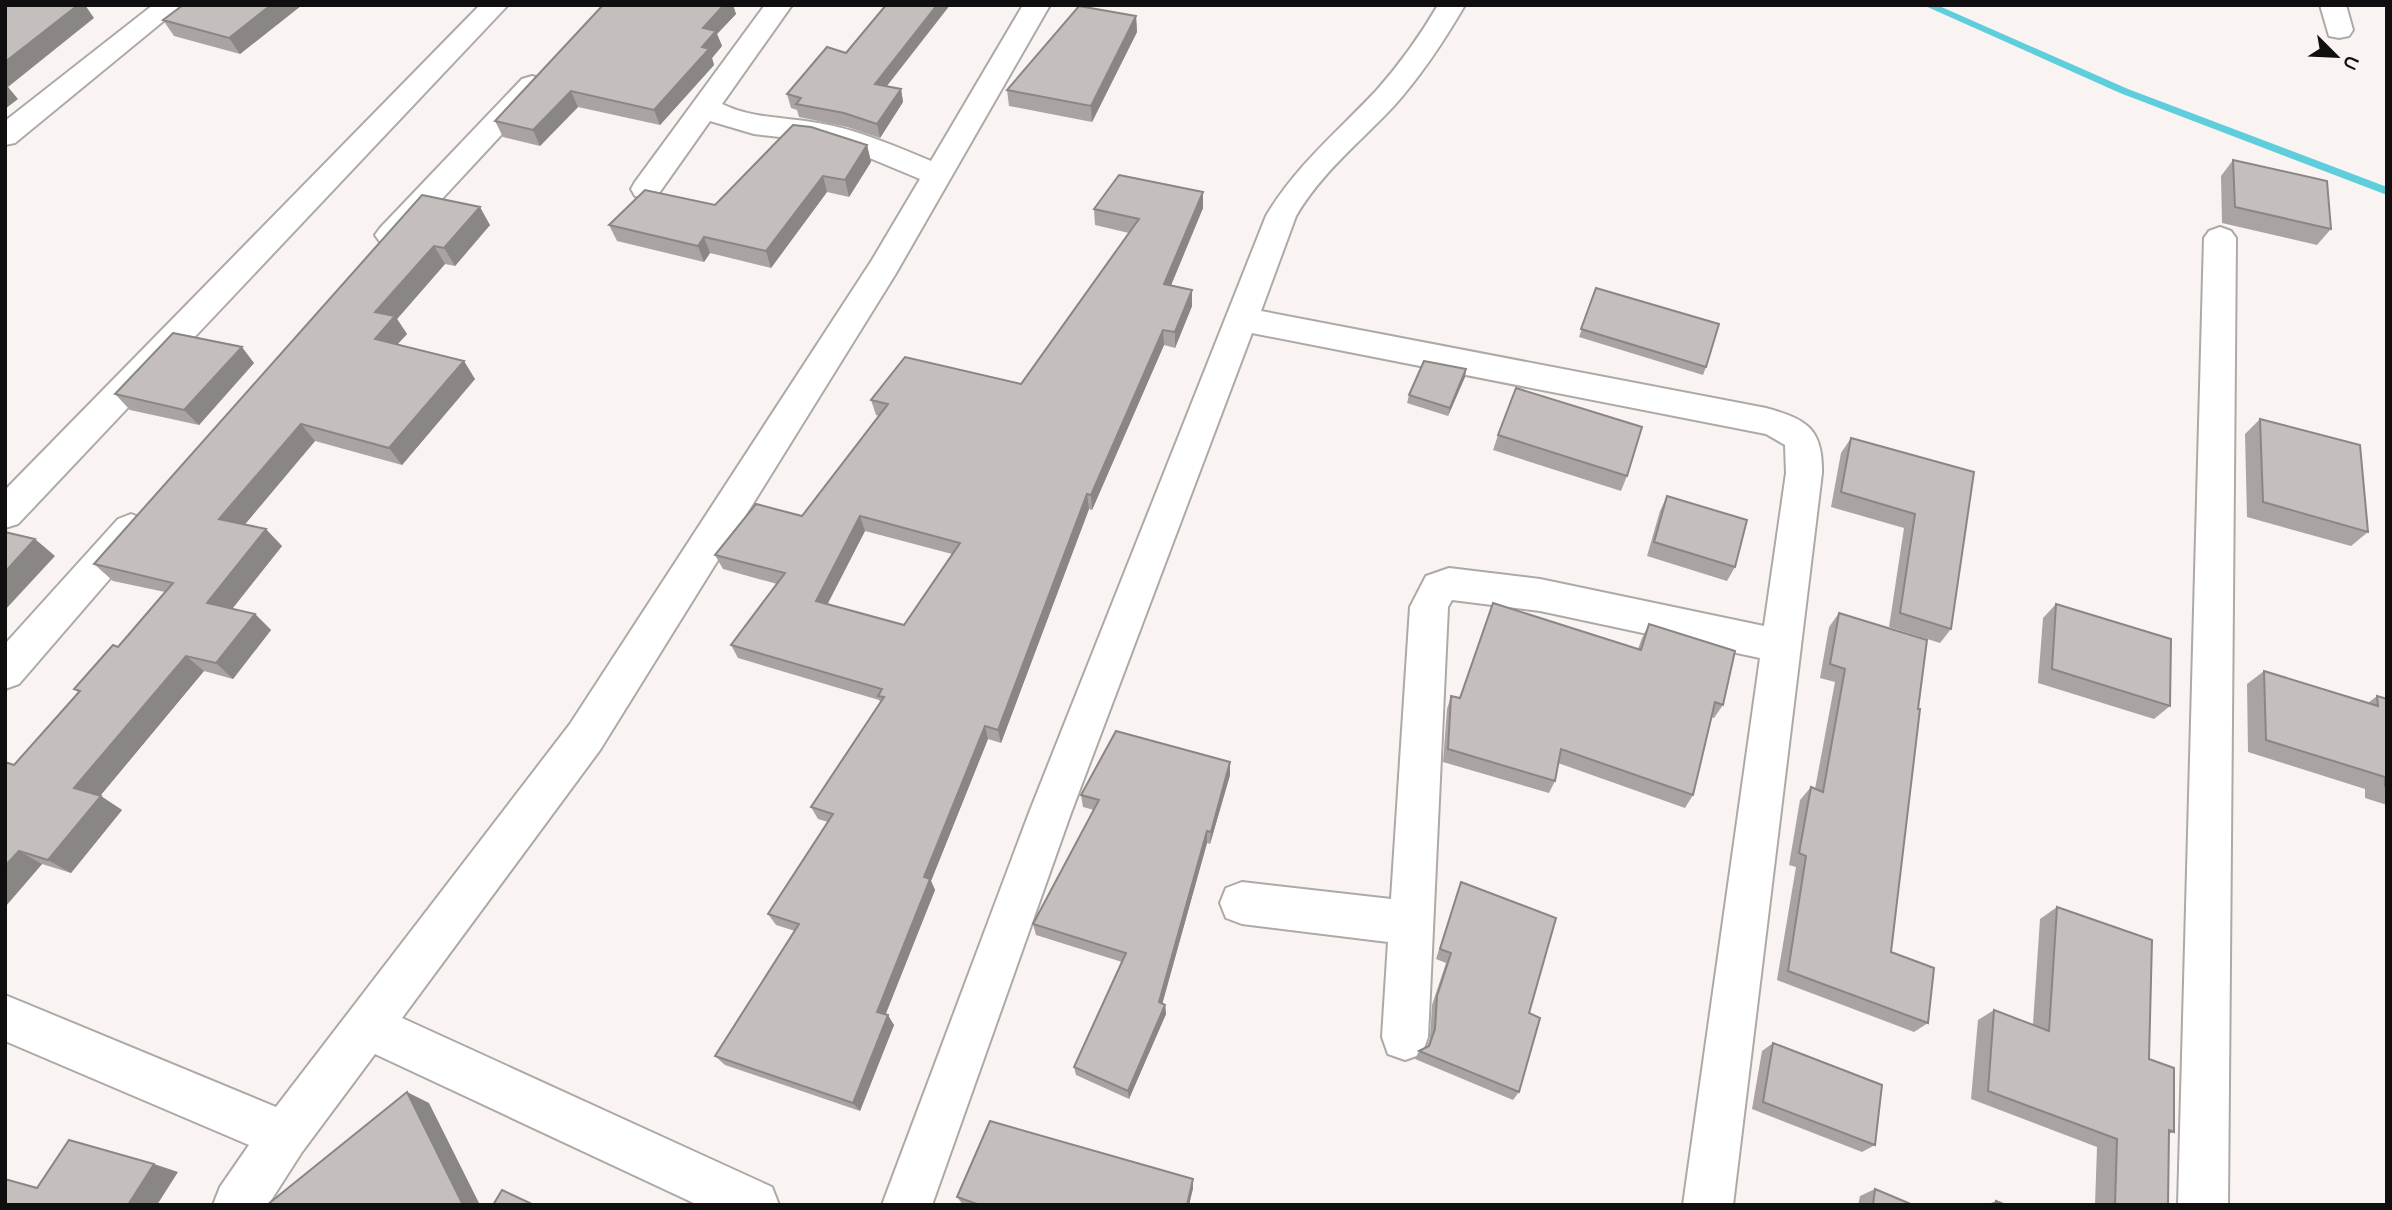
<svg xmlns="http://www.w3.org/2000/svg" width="2392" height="1210" font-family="Quicksand,sans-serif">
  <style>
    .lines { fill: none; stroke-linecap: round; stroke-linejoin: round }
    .stream { fill: #5ecedc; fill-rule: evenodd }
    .minor-casing { stroke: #aea9a7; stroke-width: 4 }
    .minor { fill: #fff; fill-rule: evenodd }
    .wall { fill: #a9a4a3; fill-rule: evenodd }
    .shaded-wall { fill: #898684 }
    .building { fill: #c4bfbd; stroke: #898684; stroke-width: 2; fill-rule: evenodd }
  </style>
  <rect width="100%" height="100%" fill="#f9f4f2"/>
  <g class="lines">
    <path class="stream" d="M 1923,5 L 1937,5 L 2128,89 L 2387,187 L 2387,195 L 2120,93 Z"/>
    <defs>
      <path id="minor" d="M 153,5 L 183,5 L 15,143 L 5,145 L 5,121 Z
        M 480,5 L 508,5 L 18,524 L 5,528 L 5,490 Z
        M 765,5 L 792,5 L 722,104 C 753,119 785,117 818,123 C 856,129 895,146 931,161 L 1023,5 L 1050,5 L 895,275 L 600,750 L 402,1018 L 772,1187 L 779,1205 L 698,1205 L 375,1054 L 302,1152 L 268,1205 L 213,1205 L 220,1187 L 249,1145 L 5,1041 L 5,995 L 276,1107 L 570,724 L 872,260 L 920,179 L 872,159 L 816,141 L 754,134 L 710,121 L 657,196 L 646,199 L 635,196 L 631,189 L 635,182 Z
        M 1438,5 L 1465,5 C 1444,41 1421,76 1393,107 C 1360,142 1321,173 1296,216 L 1261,311 L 1766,408 C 1806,419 1823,428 1822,473 L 1733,1205 L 1683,1205 L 1760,658 L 1540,611 L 1452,600 L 1448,607 L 1428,1037 L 1422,1054 L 1405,1060 L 1388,1054 L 1382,1037 L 1388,942 L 1242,924 L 1226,918 L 1220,903 L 1226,888 L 1242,882 L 1391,899 L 1410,607 L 1426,576 L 1449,568 L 1540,579 L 1764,626 L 1786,473 L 1785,445 L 1766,434 L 1252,333 L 1071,813 L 932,1205 L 882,1205 L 1029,813 L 1266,216 C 1295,167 1336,133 1375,92 C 1399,65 1420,36 1438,5 Z
        M 2320,5 L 2346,5 L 2353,30 L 2349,36 L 2339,38 L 2329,36 Z
        M 532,76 L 542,79 L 546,85 L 542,91 L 402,242 L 391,246 L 380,242 L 375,235 L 380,228 L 522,79 Z
        M 2220,227 L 2231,231 L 2236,238 L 2228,1205 L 2178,1205 L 2204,238 L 2209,231 Z
        M 131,514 L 144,519 L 150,529 L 144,539 L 19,684 L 5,689 L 5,644 L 118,519 Z"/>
    </defs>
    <use href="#minor" class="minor-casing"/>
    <use href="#minor" class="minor"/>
  </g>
  <path class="wall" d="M 302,5 L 240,54 L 174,36 L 163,20 Z
    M 603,5 L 733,5 L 736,14 L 717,34 L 722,46 L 712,58 L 714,65 L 660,125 L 578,107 L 540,146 L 503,137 L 495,121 Z
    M 950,5 L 887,86 L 901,89 L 903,102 L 880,138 L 847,127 L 799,117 L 797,110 L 791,108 L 787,94 L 846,53 Z
    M 1136,16 L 1137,32 L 1092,122 L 1009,106 L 1007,90 Z
    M 867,145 L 871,162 L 849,197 L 827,192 L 771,268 L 710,253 L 704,262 L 617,241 L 609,225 L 715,205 Z
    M 2233,160 L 2331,229 L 2317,245 L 2222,223 L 2221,176 Z
    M 422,195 L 490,225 L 455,266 L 445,264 L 397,319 L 407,334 L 397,344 L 475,379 L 402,465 L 315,441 L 245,524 L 282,546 L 232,609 L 255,614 L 271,630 L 233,679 L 204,671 L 100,796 L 122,810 L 71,873 L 42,864 L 5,907 L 14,765 L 78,692 L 74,689 L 118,647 L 165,592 L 113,581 L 94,564 Z
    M 1203,208 L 1171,285 L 1192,306 L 1175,348 L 1164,345 L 1092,510 L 1089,509 L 1001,743 L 988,739 L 931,881 L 935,890 L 885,1015 L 894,1025 L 860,1111 L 725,1065 L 715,1056 L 795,931 L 776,925 L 768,914 L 828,822 L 818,819 L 811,807 L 881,703 L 879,700 L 738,658 L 731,645 L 777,584 L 723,569 L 715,555 L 802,516 L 879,416 L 876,415 L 871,400 L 1021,384 L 1129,233 L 1095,225 L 1094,209 ZM 865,531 L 952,554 L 904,625 L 827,604 Z
    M 1596,288 L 1706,367 L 1703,375 L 1579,337 Z
    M 254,363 L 199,425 L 130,410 L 115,394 Z
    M 1466,369 L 1465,377 L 1448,416 L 1407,403 L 1409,395 Z
    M 2260,419 L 2368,532 L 2351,546 L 2247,517 L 2245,434 Z
    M 1498,435 L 1627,476 L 1621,491 L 1493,450 Z
    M 1851,438 L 1974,472 L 1951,629 L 1940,643 L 1889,627 L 1904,528 L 1831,507 L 1841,453 Z
    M 1667,496 L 1735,567 L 1727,581 L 1647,556 L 1660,511 Z
    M 2056,604 L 2170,706 L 2154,719 L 2038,683 L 2043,618 Z
    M 1839,613 L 1918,709 L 1891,952 L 1928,1023 L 1914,1032 L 1777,980 L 1796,867 L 1789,865 L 1800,800 L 1811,787 L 1815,789 L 1835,682 L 1820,678 L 1829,627 Z
    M 1649,624 L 1723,705 L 1714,718 L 1711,717 L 1693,795 L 1685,808 L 1558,763 L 1555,781 L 1549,793 L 1443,762 L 1447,709 L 1451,696 L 1460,698 L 1638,649 L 1642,638 Z
    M 2264,671 L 2368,703 L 2377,696 L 2387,699 L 2387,805 L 2365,798 L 2365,789 L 2248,752 L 2247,684 Z
    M 1230,762 L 1230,775 L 1210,844 L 1207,843 L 1162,1004 L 1165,1005 L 1166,1014 L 1129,1099 L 1076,1075 L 1074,1067 L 1122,962 L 1036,935 L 1033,924 L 1094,810 L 1083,807 L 1081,795 Z
    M 1461,882 L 1529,1013 L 1519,1092 L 1513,1100 L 1415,1059 L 1419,1051 L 1427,1047 L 1430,1038 L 1432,1005 L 1446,963 L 1436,959 L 1457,893 Z
    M 2057,907 L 2149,1059 L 2174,1132 L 2169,1134 L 2168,1205 L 2095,1205 L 2097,1147 L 1971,1099 L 1978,1020 L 1994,1010 L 2033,1024 L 2040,919 Z
    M 1773,1043 L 1875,1145 L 1862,1152 L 1752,1109 L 1762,1051 Z
    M 1193,1188 L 1189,1205 L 963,1205 L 957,1197 Z
    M 1875,1189 L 1913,1205 L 1858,1205 L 1860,1196 Z
    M 1996,1201 L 2006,1205 L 1986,1205 Z"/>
  <path class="shaded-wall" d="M 78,5 L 85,5 L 94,18 L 8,87 L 18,99 L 5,109 L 5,62 Z
    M 271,5 L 302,5 L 240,54 L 229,38 Z
    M 724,5 L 733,5 L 736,14 L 717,34 L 722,46 L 712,58 L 714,65 L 660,125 L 654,110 L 702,47 L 703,28 Z
    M 937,5 L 950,5 L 878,97 L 875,84 Z
    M 1136,16 L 1137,32 L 1092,122 L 1091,106 Z
    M 901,89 L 903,102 L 880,138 L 877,124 Z
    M 571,91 L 578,107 L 540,146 L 533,130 Z
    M 867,145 L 871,162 L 849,197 L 845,180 Z
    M 823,176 L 827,192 L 771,268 L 766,251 Z
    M 1203,192 L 1203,208 L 1165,300 L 1164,284 Z
    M 480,207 L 490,225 L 455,266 L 444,248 Z
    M 704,237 L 710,253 L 704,262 L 698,246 Z
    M 434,246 L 445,264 L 397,319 L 407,334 L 387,356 L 375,339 L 375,312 Z
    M 1192,290 L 1192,306 L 1175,348 L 1175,332 Z
    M 1163,330 L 1164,345 L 1092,510 L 1091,495 Z
    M 242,347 L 254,363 L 199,425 L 184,410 Z
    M 464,361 L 475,379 L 402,465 L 389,448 Z
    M 1466,369 L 1465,377 L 1448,416 L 1450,408 Z
    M 301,424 L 315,441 L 236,535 L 219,519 Z
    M 1087,494 L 1089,509 L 1001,743 L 998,730 Z
    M 860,516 L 865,531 L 822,615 L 816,601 Z
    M 266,529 L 282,546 L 225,618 L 207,603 Z
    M 35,539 L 55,556 L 5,610 L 5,572 Z
    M 255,614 L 271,630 L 233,679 L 216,663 Z
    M 186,656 L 204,671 L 95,802 L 74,788 Z
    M 985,726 L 988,739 L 931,881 L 935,890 L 883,1021 L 877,1012 L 924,877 Z
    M 1230,762 L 1230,775 L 1210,844 L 1211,832 Z
    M 101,796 L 122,810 L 71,873 L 48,860 Z
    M 1207,831 L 1207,843 L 1160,1012 L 1159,1002 Z
    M 19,851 L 42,864 L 5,907 L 5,866 Z
    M 1165,1005 L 1166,1014 L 1129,1099 L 1128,1091 Z
    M 888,1015 L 894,1025 L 860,1111 L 853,1103 Z
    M 407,1092 L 429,1103 L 480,1205 L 463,1205 Z
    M 154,1164 L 178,1172 L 157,1205 L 128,1205 Z
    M 1193,1179 L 1193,1188 L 1189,1205 L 1187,1205 Z"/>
  <path class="building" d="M 5,5 L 78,5 L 5,62 Z
    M 183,5 L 271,5 L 229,38 L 163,20 Z
    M 603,5 L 724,5 L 703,28 L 716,31 L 702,47 L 709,49 L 654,110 L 571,91 L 533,130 L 495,121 Z
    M 886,5 L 937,5 L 875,84 L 901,89 L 877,124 L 844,113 L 796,104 L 801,98 L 787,94 L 827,47 L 846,53 Z
    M 1079,6 L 1136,16 L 1091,106 L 1007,90 Z
    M 793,125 L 811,127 L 867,145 L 845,180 L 823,176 L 766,251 L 704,237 L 698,246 L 609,225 L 645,190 L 715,205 Z
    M 2233,160 L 2327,181 L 2331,229 L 2235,207 Z
    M 1119,175 L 1203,192 L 1164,284 L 1192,290 L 1175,332 L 1163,330 L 1091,495 L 1087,494 L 998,730 L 985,726 L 924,877 L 930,879 L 877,1012 L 888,1015 L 853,1103 L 715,1056 L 799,924 L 768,914 L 833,814 L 811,807 L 884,697 L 878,696 L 882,689 L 731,645 L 785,573 L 715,555 L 756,504 L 802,516 L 888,404 L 871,400 L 905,357 L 1021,384 L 1139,219 L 1094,209 ZM 860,516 L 960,543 L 904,625 L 816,601 Z
    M 422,195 L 480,207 L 444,248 L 434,246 L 375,312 L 395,316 L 375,339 L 464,361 L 389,448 L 301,424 L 219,519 L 266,529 L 207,603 L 255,614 L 216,663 L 186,656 L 74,788 L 101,796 L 48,860 L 19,851 L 5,866 L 5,762 L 14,765 L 80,691 L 74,689 L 113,645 L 118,647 L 173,583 L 94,564 Z
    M 1596,288 L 1719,324 L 1706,367 L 1581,329 Z
    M 173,333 L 242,347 L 184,410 L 115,394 Z
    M 1424,361 L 1466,369 L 1450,408 L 1409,395 Z
    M 1516,388 L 1642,427 L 1627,476 L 1498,435 Z
    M 2260,419 L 2360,445 L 2368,532 L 2263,502 Z
    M 1851,438 L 1974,472 L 1951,629 L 1900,613 L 1915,514 L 1841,492 Z
    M 1667,496 L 1747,520 L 1735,567 L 1654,542 Z
    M 5,532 L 35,539 L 5,572 Z
    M 1493,603 L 1641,650 L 1649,624 L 1735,651 L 1723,705 L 1715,702 L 1693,795 L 1561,749 L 1555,781 L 1448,749 L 1451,696 L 1460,698 Z
    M 2056,604 L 2171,639 L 2170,706 L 2052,669 Z
    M 1839,613 L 1927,640 L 1918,709 L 1920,709 L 1891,952 L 1934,968 L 1928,1023 L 1788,971 L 1806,856 L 1799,853 L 1811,787 L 1823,792 L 1845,669 L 1830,664 Z
    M 2264,671 L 2378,706 L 2377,696 L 2387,699 L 2387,787 L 2385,786 L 2385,777 L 2266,740 Z
    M 1116,731 L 1230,762 L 1211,832 L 1207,831 L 1159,1002 L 1165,1005 L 1128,1091 L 1074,1067 L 1126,953 L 1033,924 L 1099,800 L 1081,795 Z
    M 1461,882 L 1556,918 L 1529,1013 L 1540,1018 L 1519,1092 L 1419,1051 L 1429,1046 L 1435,1029 L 1437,996 L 1451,953 L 1440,949 Z
    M 2057,907 L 2152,940 L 2149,1059 L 2174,1068 L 2174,1132 L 2169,1130 L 2168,1205 L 2115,1205 L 2117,1139 L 1988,1091 L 1994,1010 L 2049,1031 Z
    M 1773,1043 L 1882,1085 L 1875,1145 L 1763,1102 Z
    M 407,1092 L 463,1205 L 267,1205 Z
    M 990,1121 L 1193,1179 L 1187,1205 L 980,1205 L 957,1197 Z
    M 69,1140 L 154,1164 L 128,1205 L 5,1205 L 5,1179 L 37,1188 Z
    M 1875,1189 L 1913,1205 L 1873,1205 Z
    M 502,1190 L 534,1205 L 493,1205 Z
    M 1996,1201 L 2006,1205 L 1996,1205 Z"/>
  <rect width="2392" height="1210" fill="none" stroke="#100e0e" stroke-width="14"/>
  <g transform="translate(2336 56) rotate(114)" stroke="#f9f4f2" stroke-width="5" paint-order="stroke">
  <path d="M0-5L12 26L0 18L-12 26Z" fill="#100e0e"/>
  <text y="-10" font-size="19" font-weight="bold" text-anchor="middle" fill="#100e0e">U</text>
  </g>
</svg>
